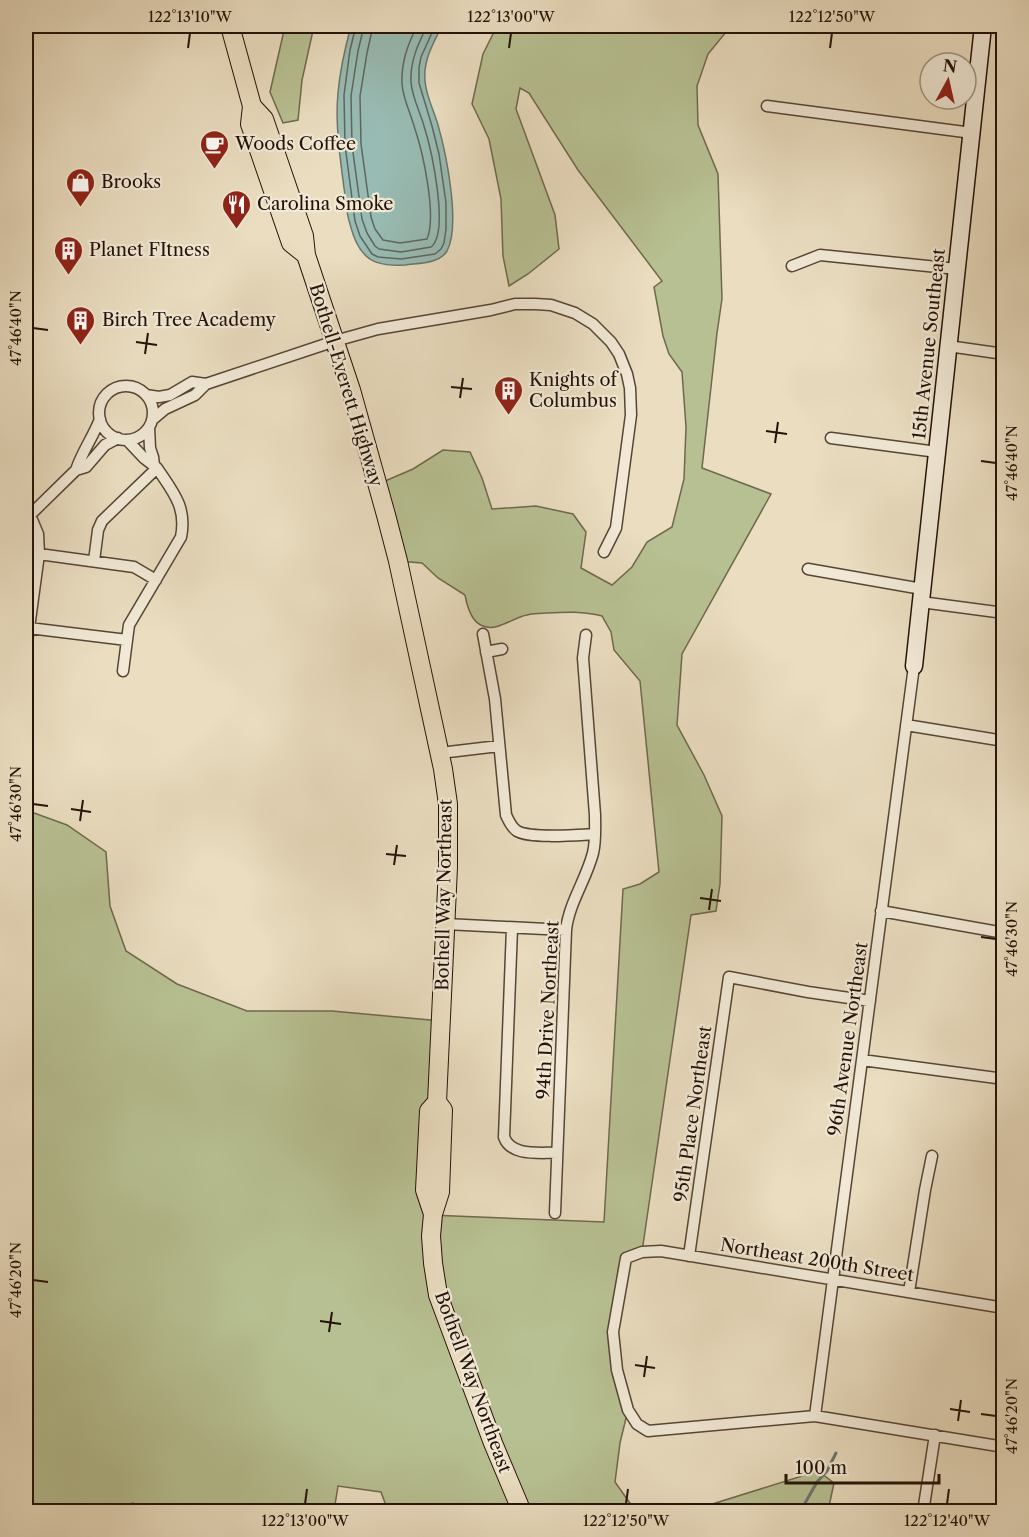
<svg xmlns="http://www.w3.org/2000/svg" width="1029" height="1537" font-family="'Libre Caslon Text',serif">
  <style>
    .green { fill: #b7c092; stroke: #6e694d; stroke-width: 1.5 }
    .water { fill: #98bbb3; stroke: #6a776f; stroke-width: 1.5 }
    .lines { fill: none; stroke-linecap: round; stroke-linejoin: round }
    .shore { stroke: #5e665e; stroke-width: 1.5 }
    .stream { stroke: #6a776f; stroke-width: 3 }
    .street-casing { stroke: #564536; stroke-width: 13 }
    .secondary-casing { stroke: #241208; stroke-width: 19 }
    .primary-casing { stroke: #241208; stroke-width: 20 }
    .street { stroke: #f1e9d6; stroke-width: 10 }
    .secondary { stroke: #f1e9d6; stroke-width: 16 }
    .primary { stroke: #eaddc0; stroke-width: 18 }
    .ticks { fill: none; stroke: #241208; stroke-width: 2 }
    .labels { text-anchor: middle; stroke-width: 4.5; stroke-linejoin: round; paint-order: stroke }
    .poi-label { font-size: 18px; fill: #241208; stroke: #f1e9d6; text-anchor: start }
    .street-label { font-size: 18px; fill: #241208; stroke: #f1e9d6 }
    .neatline { fill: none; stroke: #241208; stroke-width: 2 }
    .ticks-label { font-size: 15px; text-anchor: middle; fill: #241208 }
  </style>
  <rect width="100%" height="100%" fill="#eaddc0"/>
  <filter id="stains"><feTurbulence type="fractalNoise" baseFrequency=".00333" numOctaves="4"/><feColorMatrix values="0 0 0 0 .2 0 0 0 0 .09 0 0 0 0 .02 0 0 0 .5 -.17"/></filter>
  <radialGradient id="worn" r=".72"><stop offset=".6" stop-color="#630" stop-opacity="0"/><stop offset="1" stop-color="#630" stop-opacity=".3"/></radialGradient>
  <path class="green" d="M 285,26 L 314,26 L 302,80 L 298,120 L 283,123 L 270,92 Z
    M 497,26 L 731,26 L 708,54 L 697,86 L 698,125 L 718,174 L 722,299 L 717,333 L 702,468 L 771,494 L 682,654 L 677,725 L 704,775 L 722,816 L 720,884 L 716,911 L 691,915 L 642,1252 L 626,1258 L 613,1332 L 628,1410 L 620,1443 L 615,1482 L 632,1506 L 663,1511 L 388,1511 L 381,1492 L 338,1486 L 334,1511 L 154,1512 L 133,1503 L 111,1511 L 26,1511 L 26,810 L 67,825 L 106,852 L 110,906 L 126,951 L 177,984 L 247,1011 L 332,1011 L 441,1021 L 430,1215 L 604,1222 L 623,889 L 640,884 L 659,872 L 640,681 L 614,650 L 611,632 L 602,616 C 583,611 565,612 546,613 C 540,614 533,613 527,615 C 514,617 497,632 483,626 C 471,622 467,606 465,595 L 438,578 L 422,563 L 398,561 L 378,484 L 413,469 L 443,450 L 470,452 L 482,478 L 492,509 L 536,506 L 573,514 L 586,532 L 581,568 L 612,585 L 632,567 L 647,542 L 672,527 L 684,479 L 686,427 L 682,372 L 669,354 L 663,336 L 654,287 L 662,281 L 578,170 L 529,93 L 520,88 L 516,109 L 555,215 L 559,249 L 528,274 L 509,286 L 503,256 L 501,199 L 489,139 L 472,104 L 483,54 Z
    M 818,1471 L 834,1483 L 828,1511 L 690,1511 Z"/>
  <path class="water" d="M 351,26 L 442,26 C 433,43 423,61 425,81 C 426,96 434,111 438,125 C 446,153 461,225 447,251 C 439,264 419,263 405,265 C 395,266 378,265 370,259 C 359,252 353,236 350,224 C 346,213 346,200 344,188 C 340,157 335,124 338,93 C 340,70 345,48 351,26 Z"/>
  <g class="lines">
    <path class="shore" d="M 356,26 L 350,50 L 344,95 L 345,145 L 355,221 L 360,236 L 372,254 L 378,257 L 401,259 L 435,254 L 441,249 L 444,243 L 446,229 L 446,203 L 439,154 L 432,126 L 419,83 L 419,68 L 421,57 L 435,26
      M 364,26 L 358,51 L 351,96 L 352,145 L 362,219 L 367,233 L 375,246 L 379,249 L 401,252 L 431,247 C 450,232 431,148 424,126 C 420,112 412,97 411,82 C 410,61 418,44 427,26
      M 373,26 L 367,53 L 360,96 L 361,144 L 371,217 L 375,229 L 383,240 L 400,243 L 427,239 C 437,216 423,153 415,129 C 411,114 403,99 402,84 C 401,62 408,44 417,26"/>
    <path class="stream" d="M 800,1512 L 817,1482 L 827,1471 L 836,1453"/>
    <defs>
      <path id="street" d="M 767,106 L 972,133
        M 792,266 L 820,255 L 957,269
        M 948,346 L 1004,354
        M99 413a27 27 0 1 1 54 0a27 27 0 1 1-54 0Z
        M 146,395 L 159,397 L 170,395 L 192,382 L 206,384 L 335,341 L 378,329 L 491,310 L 515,304 L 535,304 L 551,305 L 575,313 L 593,324 L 611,342 L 619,354 L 627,374 L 630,388 L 631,415 L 616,528 L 604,552
        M 152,420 L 165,409 L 195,395 L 206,384
        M 149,427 L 150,448 L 153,457 L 154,465
        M 831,438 L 937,452
        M 127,440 L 144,458 L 157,468
        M 76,470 C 82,452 93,437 100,419
        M 30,515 L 38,534 L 39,554 L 29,628 L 127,640 L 129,625 L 181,537 C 187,507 173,492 157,468 L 102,521 L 98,530 L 94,561
        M 30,515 L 76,470 L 86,467 L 105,445 L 118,438
        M 39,554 L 134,567 L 156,580
        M 808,569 L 922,589
        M 921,602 L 1004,613
        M 1001,613 L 1004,592
        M 483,634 L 495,699 L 506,815 C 509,821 511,827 517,831 C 531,839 577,835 595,834
        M 26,647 L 29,628
        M 486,652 L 502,649
        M 123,671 L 127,640
        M 906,725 L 1004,741
        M 440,753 L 499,746
        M 881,911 L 1004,933
        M 445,924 L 566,930
        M 512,928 L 504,1137 C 511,1157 540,1152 557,1153
        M 862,1060 L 1004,1079
        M 555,1213 L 566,930 C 569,903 586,880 593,853 C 596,841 595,827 595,815 L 583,658 L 586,635
        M 689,1256 L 729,977 L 808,992 L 870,1001
        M 909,1292 L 925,1190 L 932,1156
        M 1004,1308 L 661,1251 L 642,1252 L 626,1258 L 613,1332 L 617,1370 L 628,1410 L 637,1424 L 648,1431 L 815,1416 L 1004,1447
        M 815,1416 L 914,666
        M 377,1512 L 378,1510
        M 923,1512 L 935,1435"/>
      <path id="secondary" d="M 914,666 L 983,26"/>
      <path id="primary" d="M 230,26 L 252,106 L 250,124 L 291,243 L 306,255
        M 252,106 L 264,119 L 304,236 L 306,255 L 351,390 L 386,515 L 398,561 L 443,769 L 448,804 L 448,867 L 437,1102 L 443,1110 L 440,1192 L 433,1214 L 431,1236 L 433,1263 L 438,1295 L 493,1443 L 522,1512
        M 433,1214 L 425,1190 L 429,1111 L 437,1102"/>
    </defs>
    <use href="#street" class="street-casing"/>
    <use href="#secondary" class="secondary-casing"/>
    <use href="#primary" class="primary-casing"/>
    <use href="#street" class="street"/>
    <use href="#secondary" class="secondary"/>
    <use href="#primary" class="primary"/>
  </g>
  <path class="ticks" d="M 188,48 L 190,33M 509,48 L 511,33M 830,48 L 832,33M 33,328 L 48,330M 136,342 L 157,345M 145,354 L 148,333M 451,387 L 472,389M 460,398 L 463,378M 766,431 L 787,434M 775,443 L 778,422M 981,461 L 996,463M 33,804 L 48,806M 71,809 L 91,812M 80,821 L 83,800M 386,854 L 406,856M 394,865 L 397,845M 700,898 L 721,901M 709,910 L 712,889M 981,937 L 996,939M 33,1280 L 48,1282M 320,1321 L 341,1324M 329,1332 L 332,1312M 635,1365 L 655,1368M 644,1377 L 647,1356M 950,1409 L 970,1412M 981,1414 L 996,1416M 958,1421 L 961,1400M 305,1504 L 307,1489M 626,1504 L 628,1489M 947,1504 L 949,1489"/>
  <defs>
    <symbol id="cafe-pin" viewBox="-11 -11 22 30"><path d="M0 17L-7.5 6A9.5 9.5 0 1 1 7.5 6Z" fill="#8f2418" stroke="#f1e9d6"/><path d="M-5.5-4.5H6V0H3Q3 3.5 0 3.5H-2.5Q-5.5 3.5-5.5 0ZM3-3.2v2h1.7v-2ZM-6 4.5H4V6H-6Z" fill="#fff"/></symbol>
    <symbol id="shop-pin" viewBox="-11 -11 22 30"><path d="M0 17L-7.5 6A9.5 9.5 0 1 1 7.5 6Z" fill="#8f2418" stroke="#f1e9d6"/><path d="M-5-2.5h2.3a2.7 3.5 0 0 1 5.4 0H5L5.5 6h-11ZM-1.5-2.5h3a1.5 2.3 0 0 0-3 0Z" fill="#fff"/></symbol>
    <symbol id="restaurant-pin" viewBox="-11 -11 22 30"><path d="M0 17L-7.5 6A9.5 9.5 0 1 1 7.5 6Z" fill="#8f2418" stroke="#f1e9d6"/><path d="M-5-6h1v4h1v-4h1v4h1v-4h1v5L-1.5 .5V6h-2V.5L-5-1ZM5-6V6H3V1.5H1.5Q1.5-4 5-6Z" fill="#fff"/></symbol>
    <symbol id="building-pin" viewBox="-11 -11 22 30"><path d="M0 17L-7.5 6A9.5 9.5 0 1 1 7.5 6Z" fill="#8f2418" stroke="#f1e9d6"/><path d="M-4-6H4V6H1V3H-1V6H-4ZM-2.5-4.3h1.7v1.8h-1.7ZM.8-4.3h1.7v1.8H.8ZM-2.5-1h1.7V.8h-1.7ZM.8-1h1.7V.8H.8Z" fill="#fff"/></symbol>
  </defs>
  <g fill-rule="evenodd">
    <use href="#cafe-pin" x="198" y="128" width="33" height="45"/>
    <use href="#shop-pin" x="64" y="166" width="33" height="45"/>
    <use href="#restaurant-pin" x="220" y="188" width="33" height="45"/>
    <use href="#building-pin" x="52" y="234" width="33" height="45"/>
    <use href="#building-pin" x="64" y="304" width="33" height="45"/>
    <use href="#building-pin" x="492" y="374" width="33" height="45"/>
  </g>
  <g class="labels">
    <g class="poi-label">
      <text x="235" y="150">Woods Coffee</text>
      <text x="101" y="188">Brooks</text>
      <text x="257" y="210">Carolina Smoke</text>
      <text x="89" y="256">Planet FItness</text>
      <text x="102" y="326">Birch Tree Academy</text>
      <text x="529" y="386">Knights of<tspan x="529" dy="21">Columbus</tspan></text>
    </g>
    <g class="street-label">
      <text transform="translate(929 344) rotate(-84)" y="6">15th Avenue Southeast</text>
      <text transform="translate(346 385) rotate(73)" y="6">Bothell-Everett Highway</text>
      <text transform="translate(444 895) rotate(-89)" y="6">Bothell Way Northeast</text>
      <text transform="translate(548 1010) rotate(-87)" y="6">94th Drive Northeast</text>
      <text transform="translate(848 1039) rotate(-82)" y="6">96th Avenue Northeast</text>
      <text transform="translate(693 1114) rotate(-82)" y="6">95th Place Northeast</text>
      <text transform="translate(817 1260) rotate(9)" y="6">Northeast 200th Street</text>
      <text transform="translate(473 1382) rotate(70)" y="6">Bothell Way Northeast</text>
    </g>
  </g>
  <rect width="1029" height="1537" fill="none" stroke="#eaddc0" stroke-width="66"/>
  <g transform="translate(948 81) rotate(8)"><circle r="28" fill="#f1e9d6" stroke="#9f9384" stroke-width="1.5"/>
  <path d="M0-4.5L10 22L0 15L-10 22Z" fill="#8f2418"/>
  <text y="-9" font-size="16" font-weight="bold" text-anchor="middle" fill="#241208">N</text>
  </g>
  <path d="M786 1474v9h153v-9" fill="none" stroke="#241208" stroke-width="3"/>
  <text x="795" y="1474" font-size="18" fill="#241208" stroke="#f1e9d6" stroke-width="4.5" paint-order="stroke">100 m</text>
  <rect x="33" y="33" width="963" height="1471" class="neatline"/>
  <g class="ticks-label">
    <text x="190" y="22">122°13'10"W</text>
    <text x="511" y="22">122°13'00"W</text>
    <text x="832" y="22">122°12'50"W</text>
    <text transform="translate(16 328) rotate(-90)" y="5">47°46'40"N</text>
    <text transform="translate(1012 463) rotate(-90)" y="5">47°46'40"N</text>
    <text transform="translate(16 804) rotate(-90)" y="5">47°46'30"N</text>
    <text transform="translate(1012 939) rotate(-90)" y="5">47°46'30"N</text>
    <text transform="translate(16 1280) rotate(-90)" y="5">47°46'20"N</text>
    <text transform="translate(1012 1416) rotate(-90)" y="5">47°46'20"N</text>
    <text x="305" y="1526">122°13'00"W</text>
    <text x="626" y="1526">122°12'50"W</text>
    <text x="947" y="1526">122°12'40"W</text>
  </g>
  <rect width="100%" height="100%" filter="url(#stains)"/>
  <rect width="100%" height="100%" fill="url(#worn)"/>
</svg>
